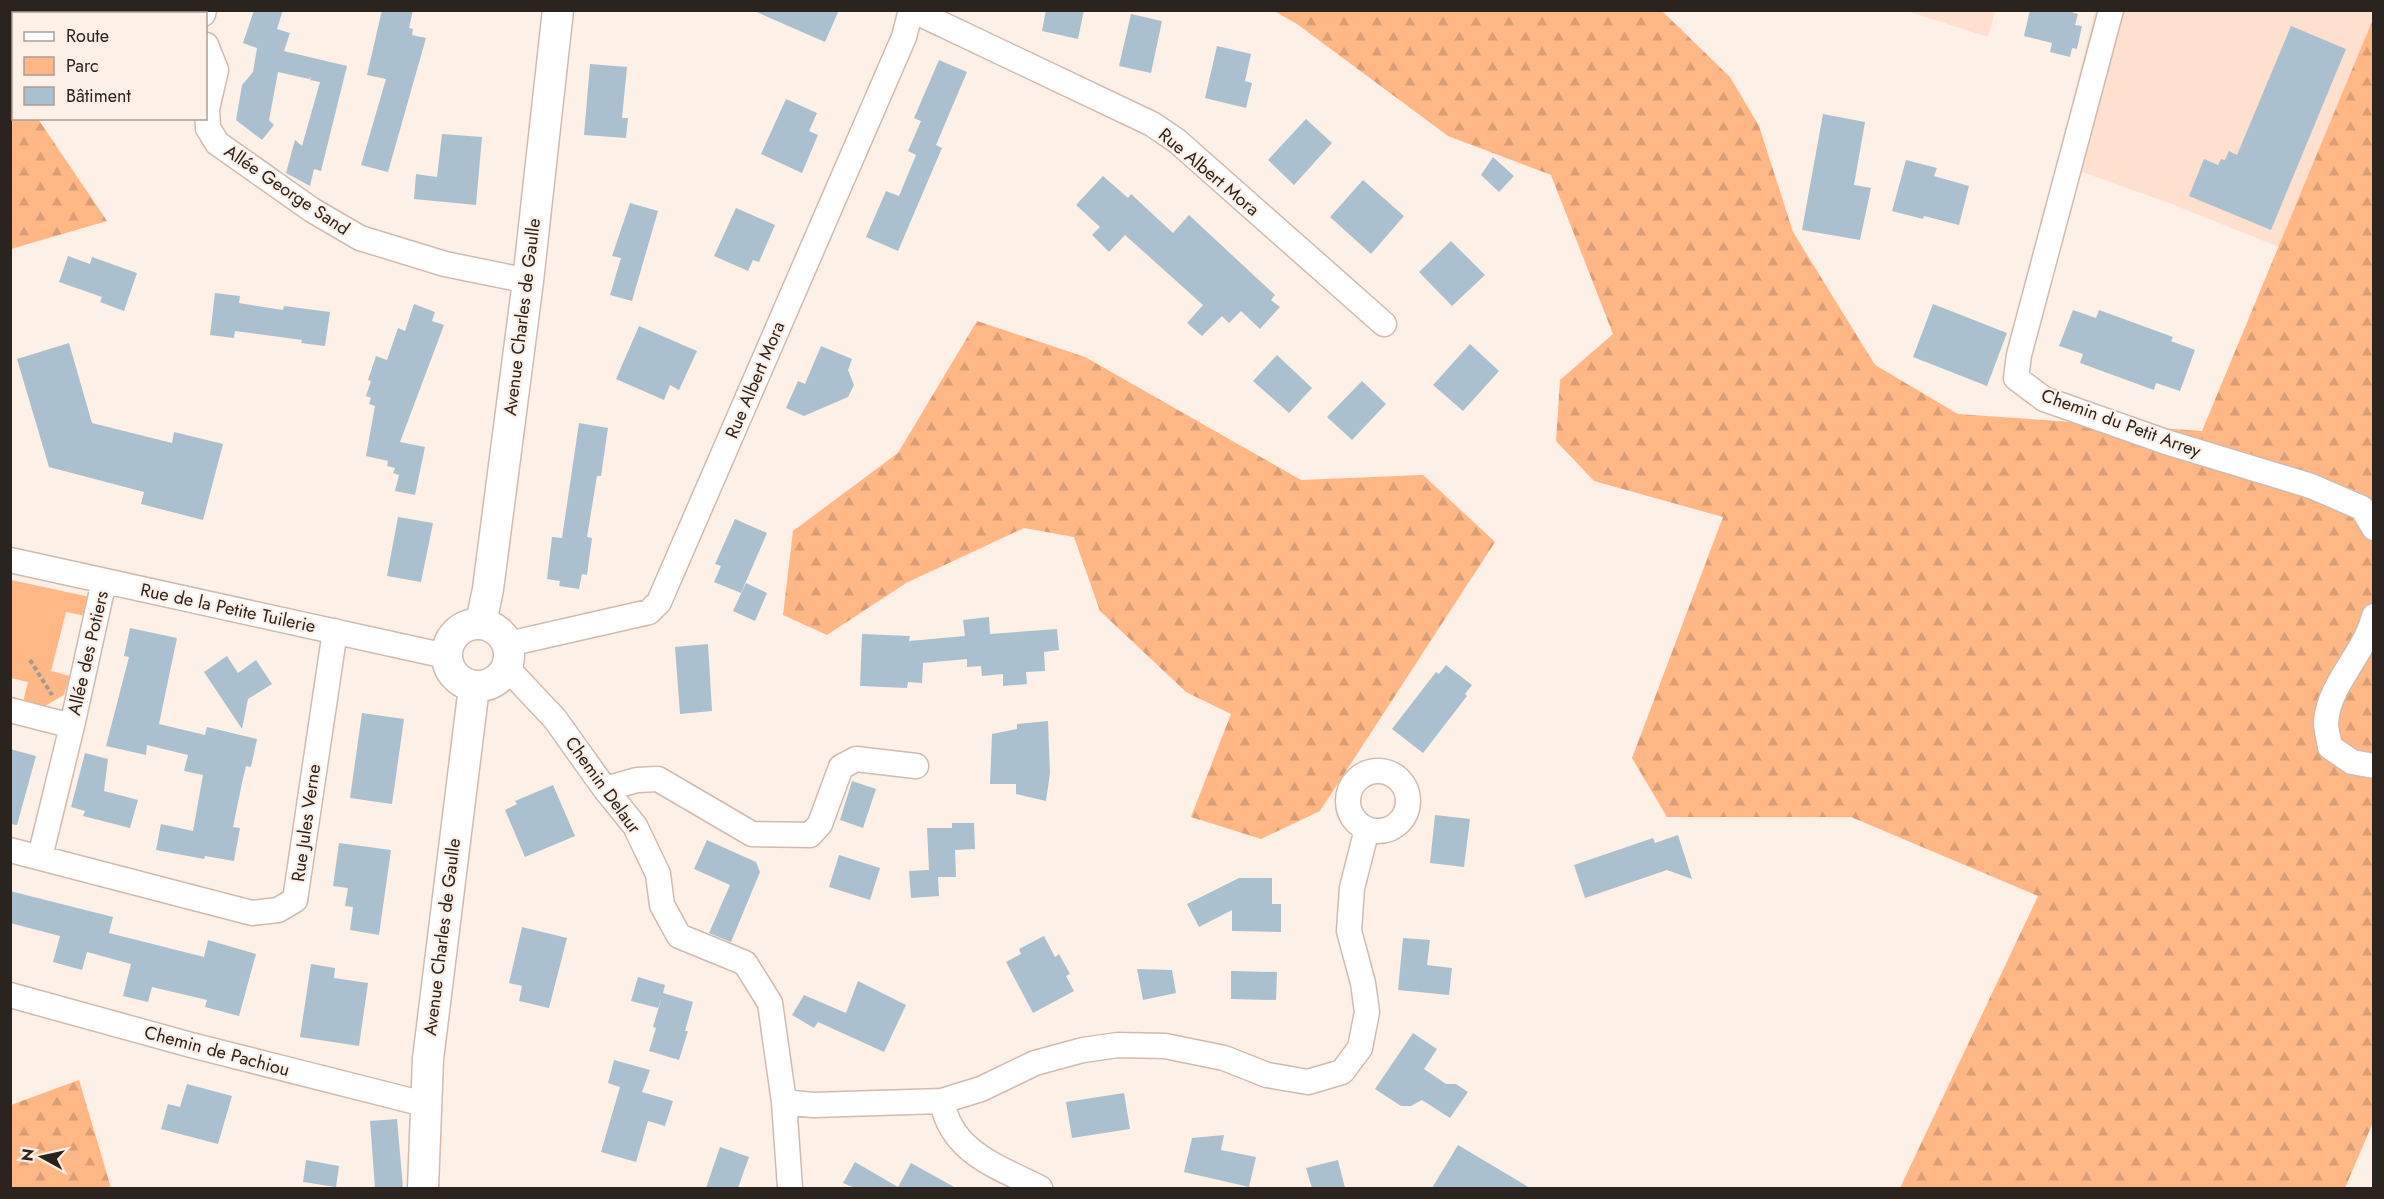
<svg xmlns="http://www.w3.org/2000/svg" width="2384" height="1199" font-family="Jost,sans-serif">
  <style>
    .built { fill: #fde0cd }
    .green { fill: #ffb786 }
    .forest { fill: url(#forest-firs) }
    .building { fill: #aac0ce }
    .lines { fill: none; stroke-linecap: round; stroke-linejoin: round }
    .minor-casing { stroke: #d0bbad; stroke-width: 27 }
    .tertiary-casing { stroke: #d0bbad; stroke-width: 33 }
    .path { stroke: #a39891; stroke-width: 4; stroke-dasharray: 4.5 3; stroke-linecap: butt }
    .minor { stroke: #fff; stroke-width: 24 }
    .tertiary { stroke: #fff; stroke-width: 30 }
    .labels { text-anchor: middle; stroke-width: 4.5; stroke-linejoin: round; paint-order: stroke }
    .street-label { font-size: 18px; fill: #2b231e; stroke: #fdf0e7 }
  </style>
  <defs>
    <pattern id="forest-firs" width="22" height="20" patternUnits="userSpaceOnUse" patternTransform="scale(1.5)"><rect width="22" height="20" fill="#ffb786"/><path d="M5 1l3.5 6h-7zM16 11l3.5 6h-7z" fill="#db9d73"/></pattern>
  </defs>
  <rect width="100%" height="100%" fill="#fdf0e7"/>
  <path class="built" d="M 1904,10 L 1995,10 L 1995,11 L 1988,37 Z
    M 2095,11 L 2373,11 L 2373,19 L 2279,247 L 2169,203 L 2057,163 Z"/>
  <path class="green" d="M 11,580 L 90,597 L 86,616 L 66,612 L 51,671 L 70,676 L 64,695 L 43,707 L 23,702 L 28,682 L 11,678 Z"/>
  <path class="forest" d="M 1274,11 L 1662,11 L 1730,77 L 1759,126 L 1793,232 L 1875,365 L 1958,414 L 2202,431 L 2373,19 L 2374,1120 L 2345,1188 L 1900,1188 L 2038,896 L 1851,817 L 1667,817 L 1632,758 L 1723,517 L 1594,481 L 1556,441 L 1560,380 L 1613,334 L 1551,175 L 1448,136 L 1297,24 Z
    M 10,77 L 13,81 L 14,118 L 38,119 L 107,221 L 11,249 Z
    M 977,321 L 1085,357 L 1301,480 L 1423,475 L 1495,542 L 1320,811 L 1261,839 L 1191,817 L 1231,714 L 1186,692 L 1100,611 L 1074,537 L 1024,528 L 906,583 L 827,635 L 783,615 L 793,531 L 898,453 Z
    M 79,1080 L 111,1188 L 11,1188 L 11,1105 Z"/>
  <path class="building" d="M 254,10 L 283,10 L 277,29 L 290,33 L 284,51 L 347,66 L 321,171 L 314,169 L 310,186 L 286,173 L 295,140 L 302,146 L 320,82 L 310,80 L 311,76 L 309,79 L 278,72 L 269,120 L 274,125 L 262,140 L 236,120 L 242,85 L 253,72 L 257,48 L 243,43 Z
    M 382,10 L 413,10 L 409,28 L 413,29 L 412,35 L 426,38 L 388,172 L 361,165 L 386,79 L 367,75 Z
    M 752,10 L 839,10 L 825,42 Z
    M 1046,10 L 1084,10 L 1078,39 L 1042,31 Z
    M 2030,10 L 2064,10 L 2078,14 L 2075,25 L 2082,26 L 2077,49 L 2072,48 L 2070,57 L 2050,52 L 2052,43 L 2024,36 Z
    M 1131,14 L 1162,21 L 1151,73 L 1119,66 Z
    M 2291,26 L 2346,49 L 2271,230 L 2189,196 L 2204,159 L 2218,165 L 2221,159 L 2225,160 L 2229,151 L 2237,155 Z
    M 1217,46 L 1251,54 L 1245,81 L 1252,83 L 1246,108 L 1205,98 Z
    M 939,60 L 967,72 L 936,145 L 942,148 L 898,251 L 866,237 L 886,191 L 899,196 L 916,155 L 908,151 L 921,121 L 914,118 Z
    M 590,64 L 627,67 L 622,118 L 628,118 L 626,138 L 584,135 Z
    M 786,99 L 817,113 L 809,131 L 818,135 L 802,173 L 761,154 Z
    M 1823,114 L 1865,122 L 1854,185 L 1871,188 L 1860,240 L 1802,230 Z
    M 1306,119 L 1332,143 L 1294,185 L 1268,160 Z
    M 442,134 L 482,137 L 476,205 L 414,199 L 416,174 L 437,177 Z
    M 1493,157 L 1514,176 L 1499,192 L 1481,175 Z
    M 1906,160 L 1937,168 L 1934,176 L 1969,186 L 1959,225 L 1924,216 L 1923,219 L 1892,211 Z
    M 1103,176 L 1128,198 L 1131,194 L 1173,233 L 1189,215 L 1275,295 L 1271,300 L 1280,307 L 1260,329 L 1241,311 L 1229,323 L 1222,316 L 1202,336 L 1187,323 L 1203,305 L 1125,235 L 1109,252 L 1092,235 L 1100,227 L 1076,205 Z
    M 1363,180 L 1404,216 L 1371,254 L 1330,217 Z
    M 630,203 L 658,211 L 632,301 L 610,295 L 621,258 L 612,256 Z
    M 736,208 L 775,225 L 759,262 L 753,260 L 748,271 L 714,256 Z
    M 1451,241 L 1485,275 L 1452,306 L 1419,272 Z
    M 68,256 L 90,264 L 92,257 L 137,273 L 124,311 L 100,302 L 102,297 L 59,282 Z
    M 215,293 L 240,296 L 239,303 L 283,310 L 284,306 L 330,312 L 325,346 L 301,343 L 302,340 L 235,331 L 234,338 L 210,335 Z
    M 414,304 L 435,312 L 432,321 L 444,325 L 400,442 L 425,447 L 415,495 L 395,491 L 399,475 L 393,473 L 395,468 L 387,466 L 388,461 L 366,456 L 375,406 L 369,404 L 371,398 L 366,396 L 371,381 L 368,380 L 376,356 L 387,360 L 398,328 L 405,331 Z
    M 1933,304 L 2007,333 L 1987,386 L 1913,357 Z
    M 2073,310 L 2096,318 L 2099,310 L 2173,337 L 2171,341 L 2195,350 L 2180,391 L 2156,383 L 2154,390 L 2080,363 L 2083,354 L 2059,346 Z
    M 639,326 L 697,351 L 679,390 L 670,385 L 664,400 L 616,379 Z
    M 69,343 L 92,423 L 172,443 L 174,432 L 223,444 L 203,520 L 141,504 L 144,492 L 49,467 L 17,359 Z
    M 1470,344 L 1499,371 L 1463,411 L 1433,385 Z
    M 821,346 L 852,359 L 848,370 L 854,385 L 848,397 L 804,416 L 786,408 L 798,381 L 805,384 Z
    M 1277,355 L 1312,388 L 1289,413 L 1253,381 Z
    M 1362,381 L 1386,404 L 1352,440 L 1327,417 Z
    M 579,423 L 608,428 L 601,476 L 597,476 L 587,537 L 592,538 L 587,575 L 582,574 L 579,589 L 559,586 L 560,581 L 547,579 L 552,537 L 562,538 Z
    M 398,517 L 433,523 L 421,582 L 387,576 Z
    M 735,519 L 767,533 L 741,593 L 714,582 L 721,566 L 715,564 Z
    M 746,583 L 767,593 L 755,621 L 733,611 Z
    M 989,617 L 990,634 L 1057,629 L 1059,650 L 1044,652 L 1045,671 L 1026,672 L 1027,684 L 1003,686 L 1003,674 L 982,676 L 981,666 L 967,667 L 967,659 L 923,663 L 922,683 L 908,682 L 907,688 L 860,686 L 862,634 L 910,636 L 909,641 L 965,636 L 963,620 Z
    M 130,628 L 177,638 L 159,724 L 205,735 L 207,727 L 257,739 L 251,767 L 246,766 L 242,783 L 233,827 L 240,828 L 234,861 L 205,856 L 204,859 L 156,850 L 161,824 L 193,831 L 203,775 L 184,771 L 188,755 L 147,745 L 146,755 L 106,746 L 129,657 L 124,656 Z
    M 708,644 L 712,711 L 680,714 L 675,647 Z
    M 227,656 L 238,673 L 256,660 L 272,684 L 248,699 L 242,729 L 204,672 Z
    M 1446,665 L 1472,685 L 1465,694 L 1467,696 L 1423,753 L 1392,729 L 1436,672 L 1439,674 Z
    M 362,713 L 404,719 L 392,804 L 350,798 Z
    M 1048,721 L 1050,773 L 1046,801 L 1016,794 L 1016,784 L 990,784 L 992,734 L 1017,729 L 1017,724 Z
    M 10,749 L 36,756 L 17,825 L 10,824 Z
    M 85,753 L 108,759 L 104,791 L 138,800 L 130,828 L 83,816 L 85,811 L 71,807 Z
    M 852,781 L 876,789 L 863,828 L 840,820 Z
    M 553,785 L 575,836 L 525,857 L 505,810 L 517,804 L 515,801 Z
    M 1435,815 L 1470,819 L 1464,867 L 1430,863 Z
    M 952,823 L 974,823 L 975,849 L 955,850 L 956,877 L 938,877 L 939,896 L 911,898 L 909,871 L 929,870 L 927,828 L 952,828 Z
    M 1678,835 L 1692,879 L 1667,870 L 1585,898 L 1574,865 L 1653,838 L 1655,843 Z
    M 707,840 L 756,862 L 760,872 L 731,942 L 709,933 L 730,885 L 694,869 Z
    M 339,843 L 391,850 L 379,935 L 350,930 L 353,907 L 345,906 L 348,888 L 333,886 Z
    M 839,855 L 880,868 L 870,900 L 829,887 Z
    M 1239,878 L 1272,878 L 1272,904 L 1281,904 L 1281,932 L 1232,931 L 1232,910 L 1199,927 L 1187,904 Z
    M 10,891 L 113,917 L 109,933 L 204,957 L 208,940 L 256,954 L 239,1016 L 205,1007 L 207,1000 L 152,987 L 148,1002 L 123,996 L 131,964 L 87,952 L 82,970 L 53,962 L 60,936 L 10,923 Z
    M 522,927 L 567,938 L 549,1008 L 519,1001 L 522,986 L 509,983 Z
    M 1044,936 L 1055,957 L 1059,954 L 1070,974 L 1066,976 L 1074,991 L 1033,1013 L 1006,962 L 1021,954 L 1019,949 Z
    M 1403,938 L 1430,940 L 1427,965 L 1452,968 L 1449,995 L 1398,990 Z
    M 311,964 L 335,968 L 334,978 L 368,983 L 359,1046 L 300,1037 Z
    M 1137,969 L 1172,970 L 1176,993 L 1143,1000 Z
    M 1231,971 L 1277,972 L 1276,1000 L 1231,999 Z
    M 638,977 L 665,985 L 663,993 L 693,1002 L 685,1031 L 688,1031 L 679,1060 L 649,1051 L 656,1028 L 653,1027 L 662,996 L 658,1008 L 631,1001 Z
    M 858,981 L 906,1005 L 884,1052 L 818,1022 L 814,1028 L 792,1015 L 804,995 L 846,1013 Z
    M 1413,1033 L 1437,1049 L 1424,1069 L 1446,1084 L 1456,1084 L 1468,1092 L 1450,1118 L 1422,1100 L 1411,1106 L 1401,1106 L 1375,1089 Z
    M 614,1060 L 650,1070 L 642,1092 L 673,1101 L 665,1126 L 648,1121 L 636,1162 L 601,1152 L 620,1087 L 608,1083 Z
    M 187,1084 L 232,1096 L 218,1144 L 161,1129 L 168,1104 L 180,1107 Z
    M 1124,1093 L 1130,1129 L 1072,1138 L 1066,1102 Z
    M 397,1119 L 403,1188 L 375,1188 L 370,1121 Z
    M 1224,1135 L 1221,1150 L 1256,1157 L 1249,1187 L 1184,1172 L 1192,1138 Z
    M 1458,1145 L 1530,1188 L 1432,1188 Z
    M 720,1147 L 749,1157 L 738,1188 L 706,1188 Z
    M 306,1160 L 339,1166 L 336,1187 L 303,1182 Z
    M 1338,1160 L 1345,1188 L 1312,1188 L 1306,1168 Z
    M 855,1162 L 898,1187 L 911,1163 L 956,1188 L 855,1188 L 843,1183 Z"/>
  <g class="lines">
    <defs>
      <path id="minor" d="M 912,10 L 1152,124 L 1177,141 L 1384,324
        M 2111,10 L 2019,355 L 2016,378 L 2044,399 L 2166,442 L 2311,486 L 2362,508 L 2374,528
        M 203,14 L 204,10
        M 206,45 L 216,70 L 207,109 L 208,128 L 217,143 L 312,210 L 360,238 L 445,264 L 528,281
        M 10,560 L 446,656
        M 2374,616 C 2365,654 2328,684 2326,723 C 2326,731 2329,739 2330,747 L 2352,762 L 2374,766
        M 508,644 L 649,612 L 659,602 L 904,37 L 911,10
        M 507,668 L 555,719 L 605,789 L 635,826 L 658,874 L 662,905 L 679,936 L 745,963 L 770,1003 L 784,1102 L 790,1188
        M 10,710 L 72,726 L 104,581
        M1348 801a30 30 0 1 1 60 0a30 30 0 1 1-60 0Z
        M 605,789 L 637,780 L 658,779 L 752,834 L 810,835 L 820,824 L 841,767 L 856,759 L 916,766
        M 10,850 L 252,913 L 278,910 L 295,900 L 335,631
        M 40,857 L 72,726
        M 10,995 L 191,1045 L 424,1104
        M 942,1101 C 951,1153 999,1167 1040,1188
        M 784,1102 L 813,1105 L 942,1101 L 981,1089 L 1035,1063 L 1083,1050 L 1118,1045 L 1165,1046 L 1224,1058 L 1267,1075 L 1308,1082 L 1342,1072 L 1360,1048 L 1367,1012 L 1363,983 L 1349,931 L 1352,888 L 1367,829"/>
      <path id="tertiary" d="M 481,623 L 488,589 L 528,281 L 558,10
        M447 655a31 31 0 1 1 62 0a31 31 0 1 1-62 0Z
        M 423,1188 L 428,1059 L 474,687"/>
    </defs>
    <use href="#minor" class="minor-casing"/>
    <use href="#tertiary" class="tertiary-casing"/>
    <path class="path" d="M 30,660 L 52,695"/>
    <use href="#minor" class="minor"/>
    <use href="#tertiary" class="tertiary"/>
  </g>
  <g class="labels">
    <g class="street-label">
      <text transform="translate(1209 172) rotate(40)" y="6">Rue Albert Mora</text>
      <text transform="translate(287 190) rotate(34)" y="6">Allée George Sand</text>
      <text transform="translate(522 317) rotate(-83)" y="6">Avenue Charles de Gaulle</text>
      <text transform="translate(755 380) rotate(-67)" y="6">Rue Albert Mora</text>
      <text transform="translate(2121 423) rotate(20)" y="6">Chemin du Petit Arrey</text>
      <text transform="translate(228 608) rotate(12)" y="6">Rue de la Petite Tuilerie</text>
      <text transform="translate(88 653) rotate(-77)" y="6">Allée des Potiers</text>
      <text transform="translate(603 785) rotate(54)" y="6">Chemin Delaur</text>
      <text transform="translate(306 823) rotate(-82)" y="6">Rue Jules Verne</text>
      <text transform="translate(442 937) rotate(-83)" y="6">Avenue Charles de Gaulle</text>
      <text transform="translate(217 1051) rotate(15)" y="6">Chemin de Pachiou</text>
    </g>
  </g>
  <rect width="2384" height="1199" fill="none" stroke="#2b231e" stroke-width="24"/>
  <rect x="12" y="12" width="195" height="108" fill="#fdf0e7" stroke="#a99e97" stroke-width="1.5"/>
  <rect x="24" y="32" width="30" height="9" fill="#ffffff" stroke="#a99e97" stroke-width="1.5"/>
  <text x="66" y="42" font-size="18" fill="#2b231e">Route</text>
  <rect x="24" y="57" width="30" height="18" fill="#ffb786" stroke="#a99e97" stroke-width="1.5"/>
  <text x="66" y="72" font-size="18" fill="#2b231e">Parc</text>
  <rect x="24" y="87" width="30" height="18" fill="#aac0ce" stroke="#a99e97" stroke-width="1.5"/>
  <text x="66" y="102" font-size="18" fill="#2b231e">Bâtiment</text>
  <g transform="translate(42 1157) rotate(278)" stroke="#fdf0e7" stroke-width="4.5" paint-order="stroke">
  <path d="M0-4.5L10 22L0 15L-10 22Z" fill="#2b231e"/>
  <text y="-9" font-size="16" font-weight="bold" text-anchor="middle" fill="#2b231e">N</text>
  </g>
</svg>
